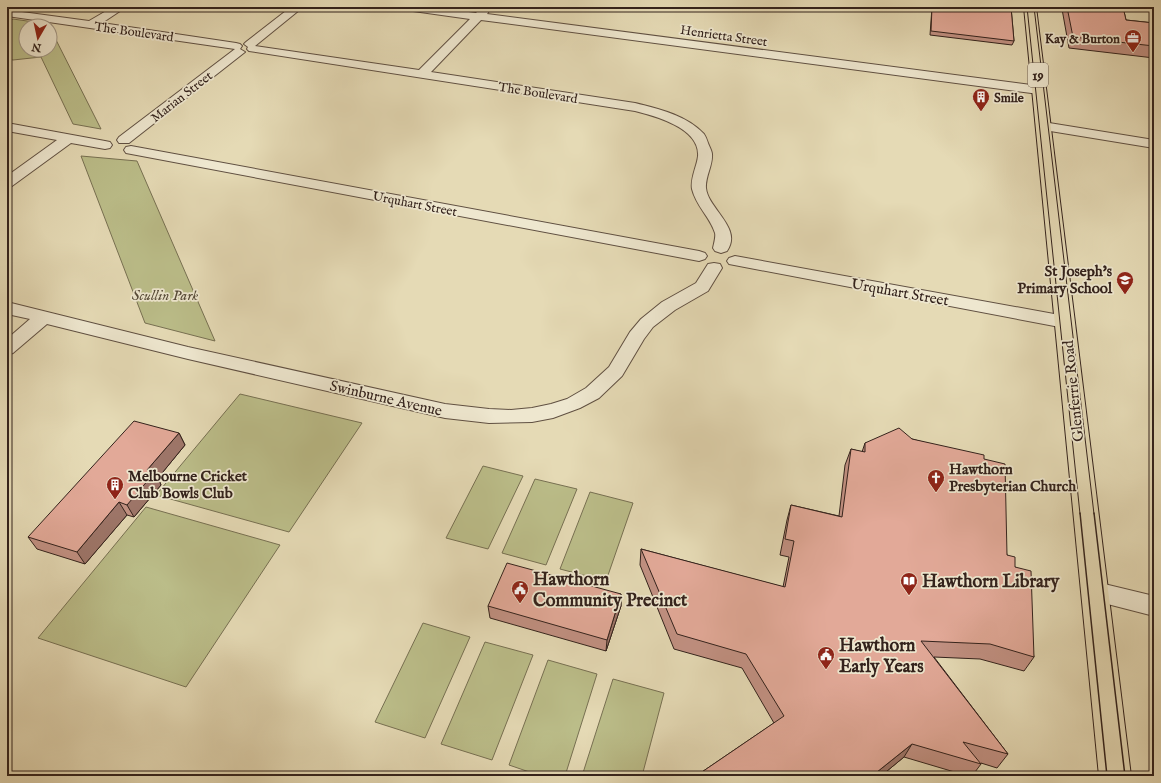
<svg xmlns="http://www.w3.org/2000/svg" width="1161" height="783" font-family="'IM FELL English',serif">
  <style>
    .green { fill: #bbbd89; stroke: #777052 }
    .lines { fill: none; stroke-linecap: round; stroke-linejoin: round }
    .minor-casing { stroke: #605042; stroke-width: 2 }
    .primary-casing { stroke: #33221c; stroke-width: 2 }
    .minor { fill: #eee7cf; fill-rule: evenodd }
    .primary { fill: #e5dab5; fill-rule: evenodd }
    .tram-far1 { stroke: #33221c; stroke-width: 1 }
    .tram { stroke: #33221c; stroke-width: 1.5 }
    .wall { fill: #c29183; stroke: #33221c }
    .shaded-wall { fill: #9e766a; stroke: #33221c }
    .building { fill: #e2a998; stroke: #33221c }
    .labels { text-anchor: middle; stroke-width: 3.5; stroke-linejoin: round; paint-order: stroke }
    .far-street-label { font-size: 13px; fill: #33221c; stroke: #eee7cf }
    .far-poi-label { font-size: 13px; font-weight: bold; fill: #33221c; stroke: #eee7cf; text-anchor: end }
    .shield { fill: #eee7cf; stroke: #6b5d52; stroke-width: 1 }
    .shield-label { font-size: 14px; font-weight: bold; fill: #33221c }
    .poi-label { font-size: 15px; font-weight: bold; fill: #33221c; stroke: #eee7cf; text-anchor: start }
    .street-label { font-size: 15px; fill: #33221c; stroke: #eee7cf }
    .park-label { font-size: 15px; font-style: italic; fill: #554937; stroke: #eee7cf }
    .near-poi-label { font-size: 18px; font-weight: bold; fill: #33221c; stroke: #eee7cf; text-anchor: start }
  </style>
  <rect width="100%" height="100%" fill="#e5dab5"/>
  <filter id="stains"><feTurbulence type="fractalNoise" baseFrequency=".005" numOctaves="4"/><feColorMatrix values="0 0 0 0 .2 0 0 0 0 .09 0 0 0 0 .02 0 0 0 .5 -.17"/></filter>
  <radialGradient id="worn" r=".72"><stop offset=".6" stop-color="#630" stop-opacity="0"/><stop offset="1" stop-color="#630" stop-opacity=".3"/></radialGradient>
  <path class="green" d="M 13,19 L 48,24 L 49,26 L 26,26 L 26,50 L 50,50 L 50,28 L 101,129 L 73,124 L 41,57 L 13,60 L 7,59 L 7,23 Z
    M 81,156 L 137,161 L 215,341 L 145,323 Z
    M 240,394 L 362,423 L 289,532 L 156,495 Z
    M 483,466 L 523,476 L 488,549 L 446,538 Z
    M 535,479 L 577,489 L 546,565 L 502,553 Z
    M 590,492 L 633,503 L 606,581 L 560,569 Z
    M 146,507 L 280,545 L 186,687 L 38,638 Z
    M 423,623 L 470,637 L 425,738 L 375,722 Z
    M 485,642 L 533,655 L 492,760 L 441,744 Z
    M 548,660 L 597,674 L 565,776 L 541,776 L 509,765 Z
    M 613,679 L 664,693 L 642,776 L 582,776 Z"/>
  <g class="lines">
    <defs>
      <path id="minor" d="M 113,7 L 126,7 L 102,23 L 236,43 L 240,44 L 242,46 L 240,49 L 245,52 L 129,143 L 119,143 L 117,140 L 119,137 L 235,49 L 7,16 L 7,10 L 89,21 Z
        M 291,7 L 303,7 L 255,46 L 419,70 L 470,19 L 406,10 L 401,7 L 431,7 L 476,13 L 480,9 L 484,8 L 489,11 L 487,14 L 1039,86 L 1043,87 L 1045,90 L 1043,93 L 1039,94 L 481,20 L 431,72 L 635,103 C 659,109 686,115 704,134 C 706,137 707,140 708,143 C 709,146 712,151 712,154 C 713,165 705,177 706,188 C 708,209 743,228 727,251 L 721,253 L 715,251 L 713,248 C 714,243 716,237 715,233 C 710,217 696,206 692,189 C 690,179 697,166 698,156 C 700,128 655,116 635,111 L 249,51 L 247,49 L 248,47 L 244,44 L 246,42 Z
        M 1043,122 L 1154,140 L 1154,148 L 1038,129 L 1036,126 L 1038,123 Z
        M 7,123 L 105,141 L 110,142 L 112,145 L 110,148 L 105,149 L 71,143 L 12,186 L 7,187 L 7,176 L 57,140 L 7,131 Z
        M 131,146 L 699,251 L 705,253 L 707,256 L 705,259 L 699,261 L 126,153 L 124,150 L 126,147 Z
        M 735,256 L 1065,316 L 1071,318 L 1074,322 L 1071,326 L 1065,328 L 729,264 L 727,261 L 729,258 Z
        M 714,263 L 720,264 L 722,268 L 708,291 L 675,310 L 653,327 L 644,339 L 622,376 L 599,398 L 580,408 L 553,418 L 532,422 L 489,423 L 445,418 L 188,359 L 47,324 L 13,353 L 7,355 L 7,339 L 30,319 L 7,314 L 7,302 L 188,347 L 445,404 L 489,409 L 511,410 L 532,408 L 551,404 L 567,399 L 586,388 L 609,367 L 630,332 L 641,319 L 662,302 L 696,283 L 708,264 Z
        M 1096,582 L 1154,596 L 1154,616 L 1088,599 L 1084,592 L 1088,585 Z"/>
      <path id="primary" d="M 1024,7 L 1036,7 L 1131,776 L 1099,776 Z"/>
    </defs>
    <use href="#minor" class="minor-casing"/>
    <use href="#primary" class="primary-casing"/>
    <use href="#minor" class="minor"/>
    <use href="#primary" class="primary"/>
    <path class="tram-far1" d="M 1027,7 L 1080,514
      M 1034,7 L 1094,514"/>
    <path class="tram" d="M 1080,513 L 1107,776
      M 1094,513 L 1125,776"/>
  </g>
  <path class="wall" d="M 932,7 L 1011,7 L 1014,41 L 1012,45 L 930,35 Z
    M 1063,7 L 1123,7 L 1126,20 L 1154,23 L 1154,58 L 1069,48 L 1062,9 Z
    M 179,433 L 185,445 L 158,478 L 161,485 L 134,517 L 127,515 L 85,564 L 37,549 L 28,537 Z
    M 912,439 L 984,459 L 1007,555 L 1015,567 L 1034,657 L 1024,671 L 980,659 L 934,657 L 1008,754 L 997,768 L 981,763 L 981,764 L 972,776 L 968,776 L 904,757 L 881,776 L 696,776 L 774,723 L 742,668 L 674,649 L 640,565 L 641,549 L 783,587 L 789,557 L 780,555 L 787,520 L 791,505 L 839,516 L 845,465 L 851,449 L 862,452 L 865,443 Z
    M 621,594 L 621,606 L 606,651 L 490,618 L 488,606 Z"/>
  <path class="shaded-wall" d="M 179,433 L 185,445 L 158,478 L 161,485 L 134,517 L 127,505 L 147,470 Z
    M 119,502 L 127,515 L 85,564 L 77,552 Z
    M 621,594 L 621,606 L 606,651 L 607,640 Z
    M 912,744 L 904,757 L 881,776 L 872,776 Z"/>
  <path class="building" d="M 932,7 L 1011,7 L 1014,41 L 931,31 Z
    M 1067,7 L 1123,7 L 1126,20 L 1154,23 L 1154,46 L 1073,37 Z
    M 134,421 L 179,433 L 147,470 L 155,472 L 127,505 L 119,502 L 77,552 L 28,537 Z
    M 899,428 L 912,439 L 984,455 L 984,459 L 1005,464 L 1007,555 L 1015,557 L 1015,567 L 1031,571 L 1034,657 L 990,644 L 921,641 L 1008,754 L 963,742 L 981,764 L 912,744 L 872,776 L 696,776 L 784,716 L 746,654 L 677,634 L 641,549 L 785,587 L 794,541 L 785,539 L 791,505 L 842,517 L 851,449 L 865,452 L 865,443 Z
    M 507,563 L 621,594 L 607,640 L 488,606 Z"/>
  <defs>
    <symbol id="office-pin" viewBox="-11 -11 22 30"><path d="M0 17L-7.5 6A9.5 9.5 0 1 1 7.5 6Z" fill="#8f2418" stroke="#eee7cf"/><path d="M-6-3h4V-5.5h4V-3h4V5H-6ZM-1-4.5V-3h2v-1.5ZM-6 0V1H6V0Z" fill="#fff"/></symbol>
    <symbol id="building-pin" viewBox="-11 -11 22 30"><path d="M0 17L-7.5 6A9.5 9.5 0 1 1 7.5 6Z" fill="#8f2418" stroke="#eee7cf"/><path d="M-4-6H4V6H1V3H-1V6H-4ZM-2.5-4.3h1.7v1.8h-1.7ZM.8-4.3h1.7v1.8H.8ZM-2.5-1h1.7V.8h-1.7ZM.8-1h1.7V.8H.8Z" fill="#fff"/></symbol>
    <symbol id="school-pin" viewBox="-11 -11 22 30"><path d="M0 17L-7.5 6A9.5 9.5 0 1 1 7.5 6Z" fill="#8f2418" stroke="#eee7cf"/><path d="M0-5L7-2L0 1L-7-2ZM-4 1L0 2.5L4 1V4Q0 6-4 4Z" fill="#fff"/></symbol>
    <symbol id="church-pin" viewBox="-11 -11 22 30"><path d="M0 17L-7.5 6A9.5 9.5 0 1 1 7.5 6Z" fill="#8f2418" stroke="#eee7cf"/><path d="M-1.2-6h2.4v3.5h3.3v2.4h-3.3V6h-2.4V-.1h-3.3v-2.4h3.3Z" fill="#fff"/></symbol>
    <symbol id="library-pin" viewBox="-11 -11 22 30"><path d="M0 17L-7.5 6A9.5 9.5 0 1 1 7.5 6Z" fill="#8f2418" stroke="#eee7cf"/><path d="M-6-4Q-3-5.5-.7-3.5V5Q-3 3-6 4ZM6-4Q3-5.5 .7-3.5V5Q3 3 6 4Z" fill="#fff"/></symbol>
    <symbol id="civic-pin" viewBox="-11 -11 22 30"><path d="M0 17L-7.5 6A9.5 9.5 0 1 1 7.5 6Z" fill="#8f2418" stroke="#eee7cf"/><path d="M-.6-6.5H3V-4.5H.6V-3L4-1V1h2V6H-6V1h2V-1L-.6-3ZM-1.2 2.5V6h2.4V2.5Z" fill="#fff"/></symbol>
  </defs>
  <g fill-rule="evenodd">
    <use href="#office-pin" x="1123" y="28" width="20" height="27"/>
    <use href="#building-pin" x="971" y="87" width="20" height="27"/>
    <use href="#school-pin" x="1115" y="270" width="20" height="27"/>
    <use href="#church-pin" x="926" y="468" width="20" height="27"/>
    <use href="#building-pin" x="105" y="475" width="20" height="27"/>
    <use href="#library-pin" x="899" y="571" width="20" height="27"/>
    <use href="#civic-pin" x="510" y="579" width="20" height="27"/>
    <use href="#civic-pin" x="816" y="645" width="20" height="27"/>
  </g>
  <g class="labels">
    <g class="far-street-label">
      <text transform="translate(134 31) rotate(8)" y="5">The Boulevard</text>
      <text transform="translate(724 35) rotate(8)" y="5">Henrietta Street</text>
      <text transform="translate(538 92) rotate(9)" y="5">The Boulevard</text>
      <text transform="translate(181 96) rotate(-38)" y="5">Marian Street</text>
      <text transform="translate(415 203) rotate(11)" y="5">Urquhart Street</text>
    </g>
    <g class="far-poi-label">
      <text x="1120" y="43">Kay &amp; Burton</text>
      <text x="994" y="102" text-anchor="start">Smile</text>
    </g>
    <rect class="shield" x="1028" y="63" width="20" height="24" rx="3"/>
    <g class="shield-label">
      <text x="1038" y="80">19</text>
    </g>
    <g class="poi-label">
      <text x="1112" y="276" text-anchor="end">St Joseph's<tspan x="1112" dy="17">Primary School</tspan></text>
      <text x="949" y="474">Hawthorn<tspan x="949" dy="17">Presbyterian Church</tspan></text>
      <text x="128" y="481">Melbourne Cricket<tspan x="128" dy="17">Club Bowls Club</tspan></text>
    </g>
    <g class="street-label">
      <text transform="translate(900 292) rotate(10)" y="5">Urquhart Street</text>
      <text transform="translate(1073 391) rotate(-96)" y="5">Glenferrie Road</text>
      <text transform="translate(386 398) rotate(13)" y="5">Swinburne Avenue</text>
    </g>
    <g class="park-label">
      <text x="165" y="300">Scullin Park</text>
    </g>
    <g class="near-poi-label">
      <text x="533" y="585">Hawthorn<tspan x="533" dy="21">Community Precinct</tspan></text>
      <text x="922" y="587">Hawthorn Library</text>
      <text x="839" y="651">Hawthorn<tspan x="839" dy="21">Early Years</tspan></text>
    </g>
  </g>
  <rect width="1161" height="783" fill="none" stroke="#e5dab5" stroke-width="24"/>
  <rect x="8" y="8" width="1145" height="767" fill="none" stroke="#33221c" stroke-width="2"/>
  <rect x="12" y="12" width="1137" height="759" fill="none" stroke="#33221c"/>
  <g transform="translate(38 38) rotate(189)"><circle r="19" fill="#eee7cf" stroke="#a39887"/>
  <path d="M0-3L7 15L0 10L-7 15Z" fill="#8f2418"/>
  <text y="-6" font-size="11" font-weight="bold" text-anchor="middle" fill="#33221c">N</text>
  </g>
  <rect width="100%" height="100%" filter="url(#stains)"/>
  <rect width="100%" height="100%" fill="url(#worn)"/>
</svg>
